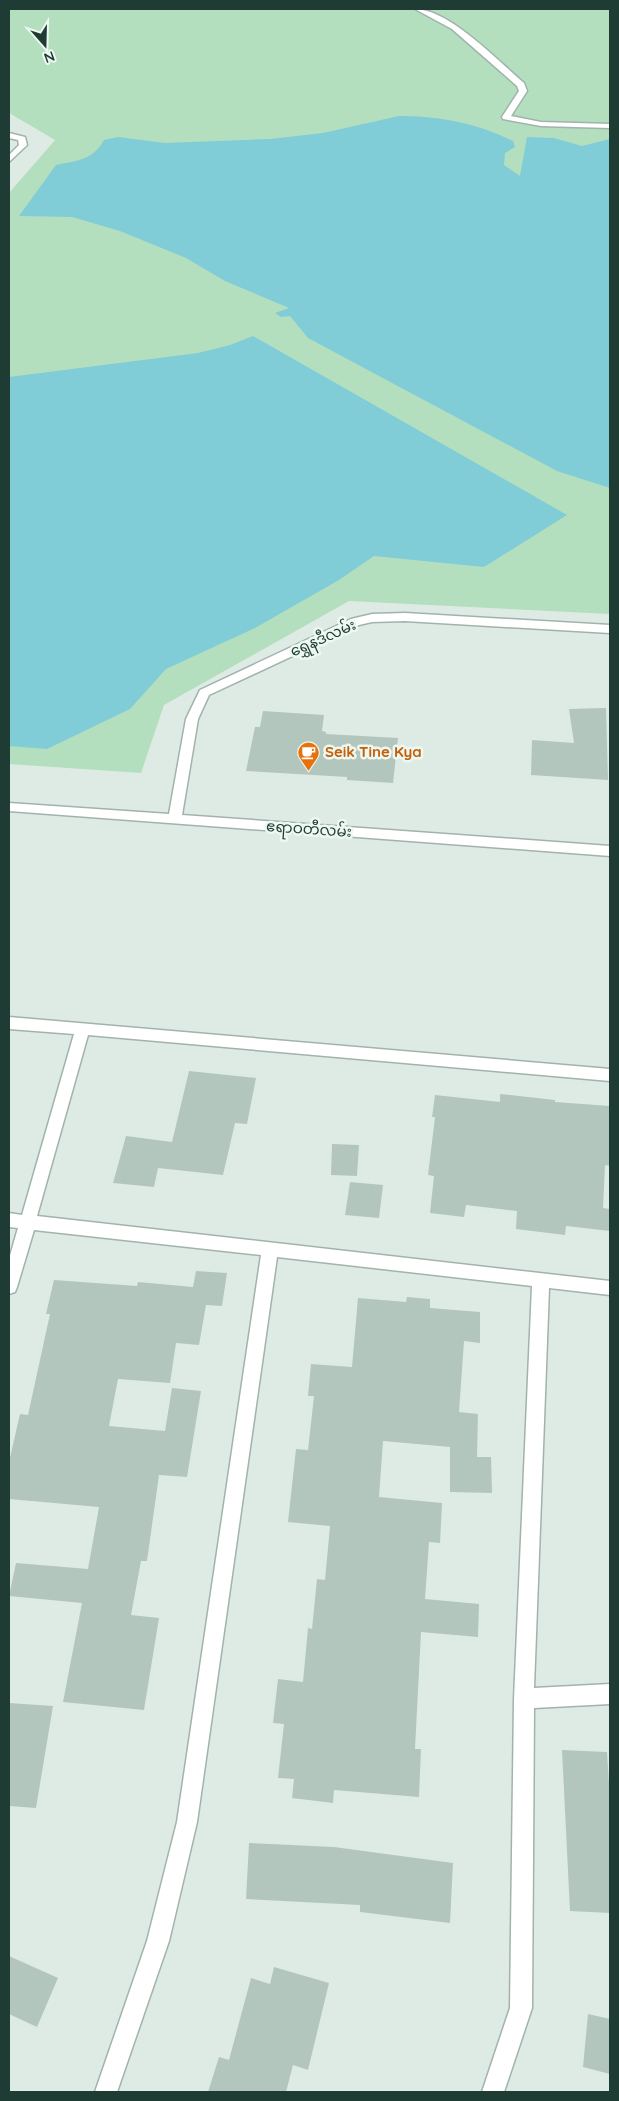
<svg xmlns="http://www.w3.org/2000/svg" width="619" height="2101" font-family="Quicksand,'Noto Sans Myanmar',sans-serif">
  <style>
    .green { fill: #b4dfbe }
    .water { fill: #80ccd7 }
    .building { fill: #b3c6be }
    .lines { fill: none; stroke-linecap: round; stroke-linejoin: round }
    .street-casing { stroke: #a1b3ac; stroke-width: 3 }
    .street { fill: #fff; fill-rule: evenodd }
    .labels { text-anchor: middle; stroke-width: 5; stroke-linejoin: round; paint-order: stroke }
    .street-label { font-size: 15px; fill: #1e3c33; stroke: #eef8f3 }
    .food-label { font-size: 15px; font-weight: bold; fill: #c56008; stroke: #eef8f3; text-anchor: start }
  </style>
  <rect width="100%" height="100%" fill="#deebe5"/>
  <path class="green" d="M 9,9 L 610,9 L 610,614 L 349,601 L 164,705 L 141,773 L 9,764 L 9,193 L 55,140 L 9,113 Z"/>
  <path class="water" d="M 399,116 C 440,116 477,123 513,141 L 515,147 L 505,153 L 504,165 L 520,176 L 527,137 L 554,138 L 582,146 L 610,139 L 610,488 L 557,471 L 308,338 L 290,316 L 281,317 L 275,313 L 289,308 L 225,281 L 186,258 L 120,231 L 72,217 L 19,216 L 56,165 C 78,160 92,161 104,140 L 118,137 L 165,143 L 270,139 L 323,133 Z
    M 253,336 L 567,515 L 484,567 L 374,556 L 339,580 L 255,628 L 166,669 L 130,709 L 47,749 L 9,746 L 9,377 L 198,353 L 230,345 Z"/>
  <path class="building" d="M 606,708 L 608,780 L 531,775 L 532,740 L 574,743 L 569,709 Z
    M 263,711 L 324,715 L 322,731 L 326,732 L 326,734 L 398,738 L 393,783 L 347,780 L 347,777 L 246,771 L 255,727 L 260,727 Z
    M 189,1071 L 256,1078 L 247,1124 L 235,1123 L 223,1175 L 158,1168 L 154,1187 L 113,1183 L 126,1136 L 172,1142 Z
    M 500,1094 L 555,1100 L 555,1102 L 610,1106 L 610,1166 L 605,1165 L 603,1208 L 610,1209 L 610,1231 L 566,1226 L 565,1235 L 516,1229 L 517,1211 L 466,1205 L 464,1217 L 430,1213 L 434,1176 L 428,1175 L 435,1117 L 432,1117 L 435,1095 L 500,1102 Z
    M 332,1144 L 359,1145 L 357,1176 L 331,1175 Z
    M 350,1182 L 383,1185 L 379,1218 L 345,1215 Z
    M 196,1271 L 227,1273 L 222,1306 L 206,1305 L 199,1345 L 176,1343 L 170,1383 L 118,1379 L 109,1426 L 165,1431 L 172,1388 L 201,1391 L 187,1477 L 159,1475 L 147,1561 L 141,1561 L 131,1615 L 159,1618 L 144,1710 L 63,1702 L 82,1603 L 9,1596 L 16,1563 L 88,1569 L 99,1507 L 9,1499 L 9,1462 L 20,1414 L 28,1415 L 50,1314 L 46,1314 L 54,1280 L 137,1286 L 138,1282 L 193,1287 Z
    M 407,1297 L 430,1299 L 430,1308 L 480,1312 L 480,1343 L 464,1341 L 459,1412 L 478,1414 L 477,1457 L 491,1457 L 492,1493 L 450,1492 L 450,1447 L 383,1441 L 379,1497 L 442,1503 L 440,1543 L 429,1542 L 425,1599 L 479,1604 L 478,1637 L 421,1632 L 415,1749 L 421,1749 L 419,1797 L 334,1790 L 333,1803 L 292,1798 L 294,1779 L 278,1778 L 284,1724 L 273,1723 L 278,1679 L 303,1682 L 308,1628 L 312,1629 L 317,1579 L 325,1580 L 330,1526 L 288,1522 L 296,1449 L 308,1450 L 314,1396 L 308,1396 L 311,1364 L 352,1367 L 358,1298 L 406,1302 Z
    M 9,1703 L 53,1706 L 36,1808 L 9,1806 Z
    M 562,1750 L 607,1752 L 610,1799 L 610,1913 L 570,1911 Z
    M 249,1843 L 334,1847 L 453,1863 L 450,1923 L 360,1912 L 360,1905 L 246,1899 Z
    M 9,1956 L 58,1978 L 37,2027 L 9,2014 Z
    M 274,1967 L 329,1983 L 308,2070 L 293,2065 L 286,2092 L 208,2092 L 219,2057 L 229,2060 L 251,1978 L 270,1984 Z
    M 588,2014 L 610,2019 L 610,2074 L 583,2067 Z"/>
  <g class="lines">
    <defs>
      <path id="street" d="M 415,9 C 449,9 498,61 524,83 L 527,91 L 511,116 L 541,122 L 610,124 L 610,128 L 541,126 L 503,119 L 502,117 L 519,91 L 517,86 L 452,29 Z
        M 9,133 L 25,137 L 27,145 L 9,162 L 9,155 L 19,145 L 18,140 L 9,138 Z
        M 405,613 L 610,625 L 610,633 L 405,621 L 372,622 L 359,625 L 209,695 L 198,719 L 182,815 L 610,846 L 610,856 L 9,811 L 9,803 L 169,814 L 186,719 L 200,690 L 351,619 L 372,614 Z
        M 9,1017 L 610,1069 L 610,1081 L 88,1035 L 37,1216 L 610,1281 L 610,1295 L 549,1288 L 534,1688 L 610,1684 L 610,1704 L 534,1708 L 532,2008 L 504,2092 L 482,2092 L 510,2008 L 514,1699 L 532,1286 L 277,1257 L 197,1822 L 169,1941 L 117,2092 L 95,2092 L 147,1941 L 177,1822 L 261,1255 L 34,1230 L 17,1287 L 15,1292 L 9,1294 L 9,1259 L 18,1228 L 9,1227 L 9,1213 L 22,1215 L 74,1034 L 9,1029 Z"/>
    </defs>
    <use href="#street" class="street-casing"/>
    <use href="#street" class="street"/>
  </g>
  <defs>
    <symbol id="cafe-pin" viewBox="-11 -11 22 30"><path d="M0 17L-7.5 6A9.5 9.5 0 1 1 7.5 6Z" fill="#e8710a" stroke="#eef8f3"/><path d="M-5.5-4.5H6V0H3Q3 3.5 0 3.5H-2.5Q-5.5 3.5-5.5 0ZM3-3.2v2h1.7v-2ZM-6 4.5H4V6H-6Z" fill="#fff"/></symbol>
  </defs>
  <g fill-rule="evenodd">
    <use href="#cafe-pin" x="296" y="740" width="25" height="34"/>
  </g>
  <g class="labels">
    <g class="street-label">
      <text transform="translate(323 638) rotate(-24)" y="5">ရွှေနဒီလမ်း</text>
      <text transform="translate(309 829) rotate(4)" y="5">ဧရာဝတီလမ်း</text>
    </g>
    <g class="food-label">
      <text x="325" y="757">Seik Tine Kya</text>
    </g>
  </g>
  <rect width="619" height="2101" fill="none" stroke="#1e3c33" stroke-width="20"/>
  <g transform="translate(45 45) rotate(160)" stroke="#eef8f3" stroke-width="4" paint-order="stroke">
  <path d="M0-4L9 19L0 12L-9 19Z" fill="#1e3c33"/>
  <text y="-8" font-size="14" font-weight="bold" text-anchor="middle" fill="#1e3c33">N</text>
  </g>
</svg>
